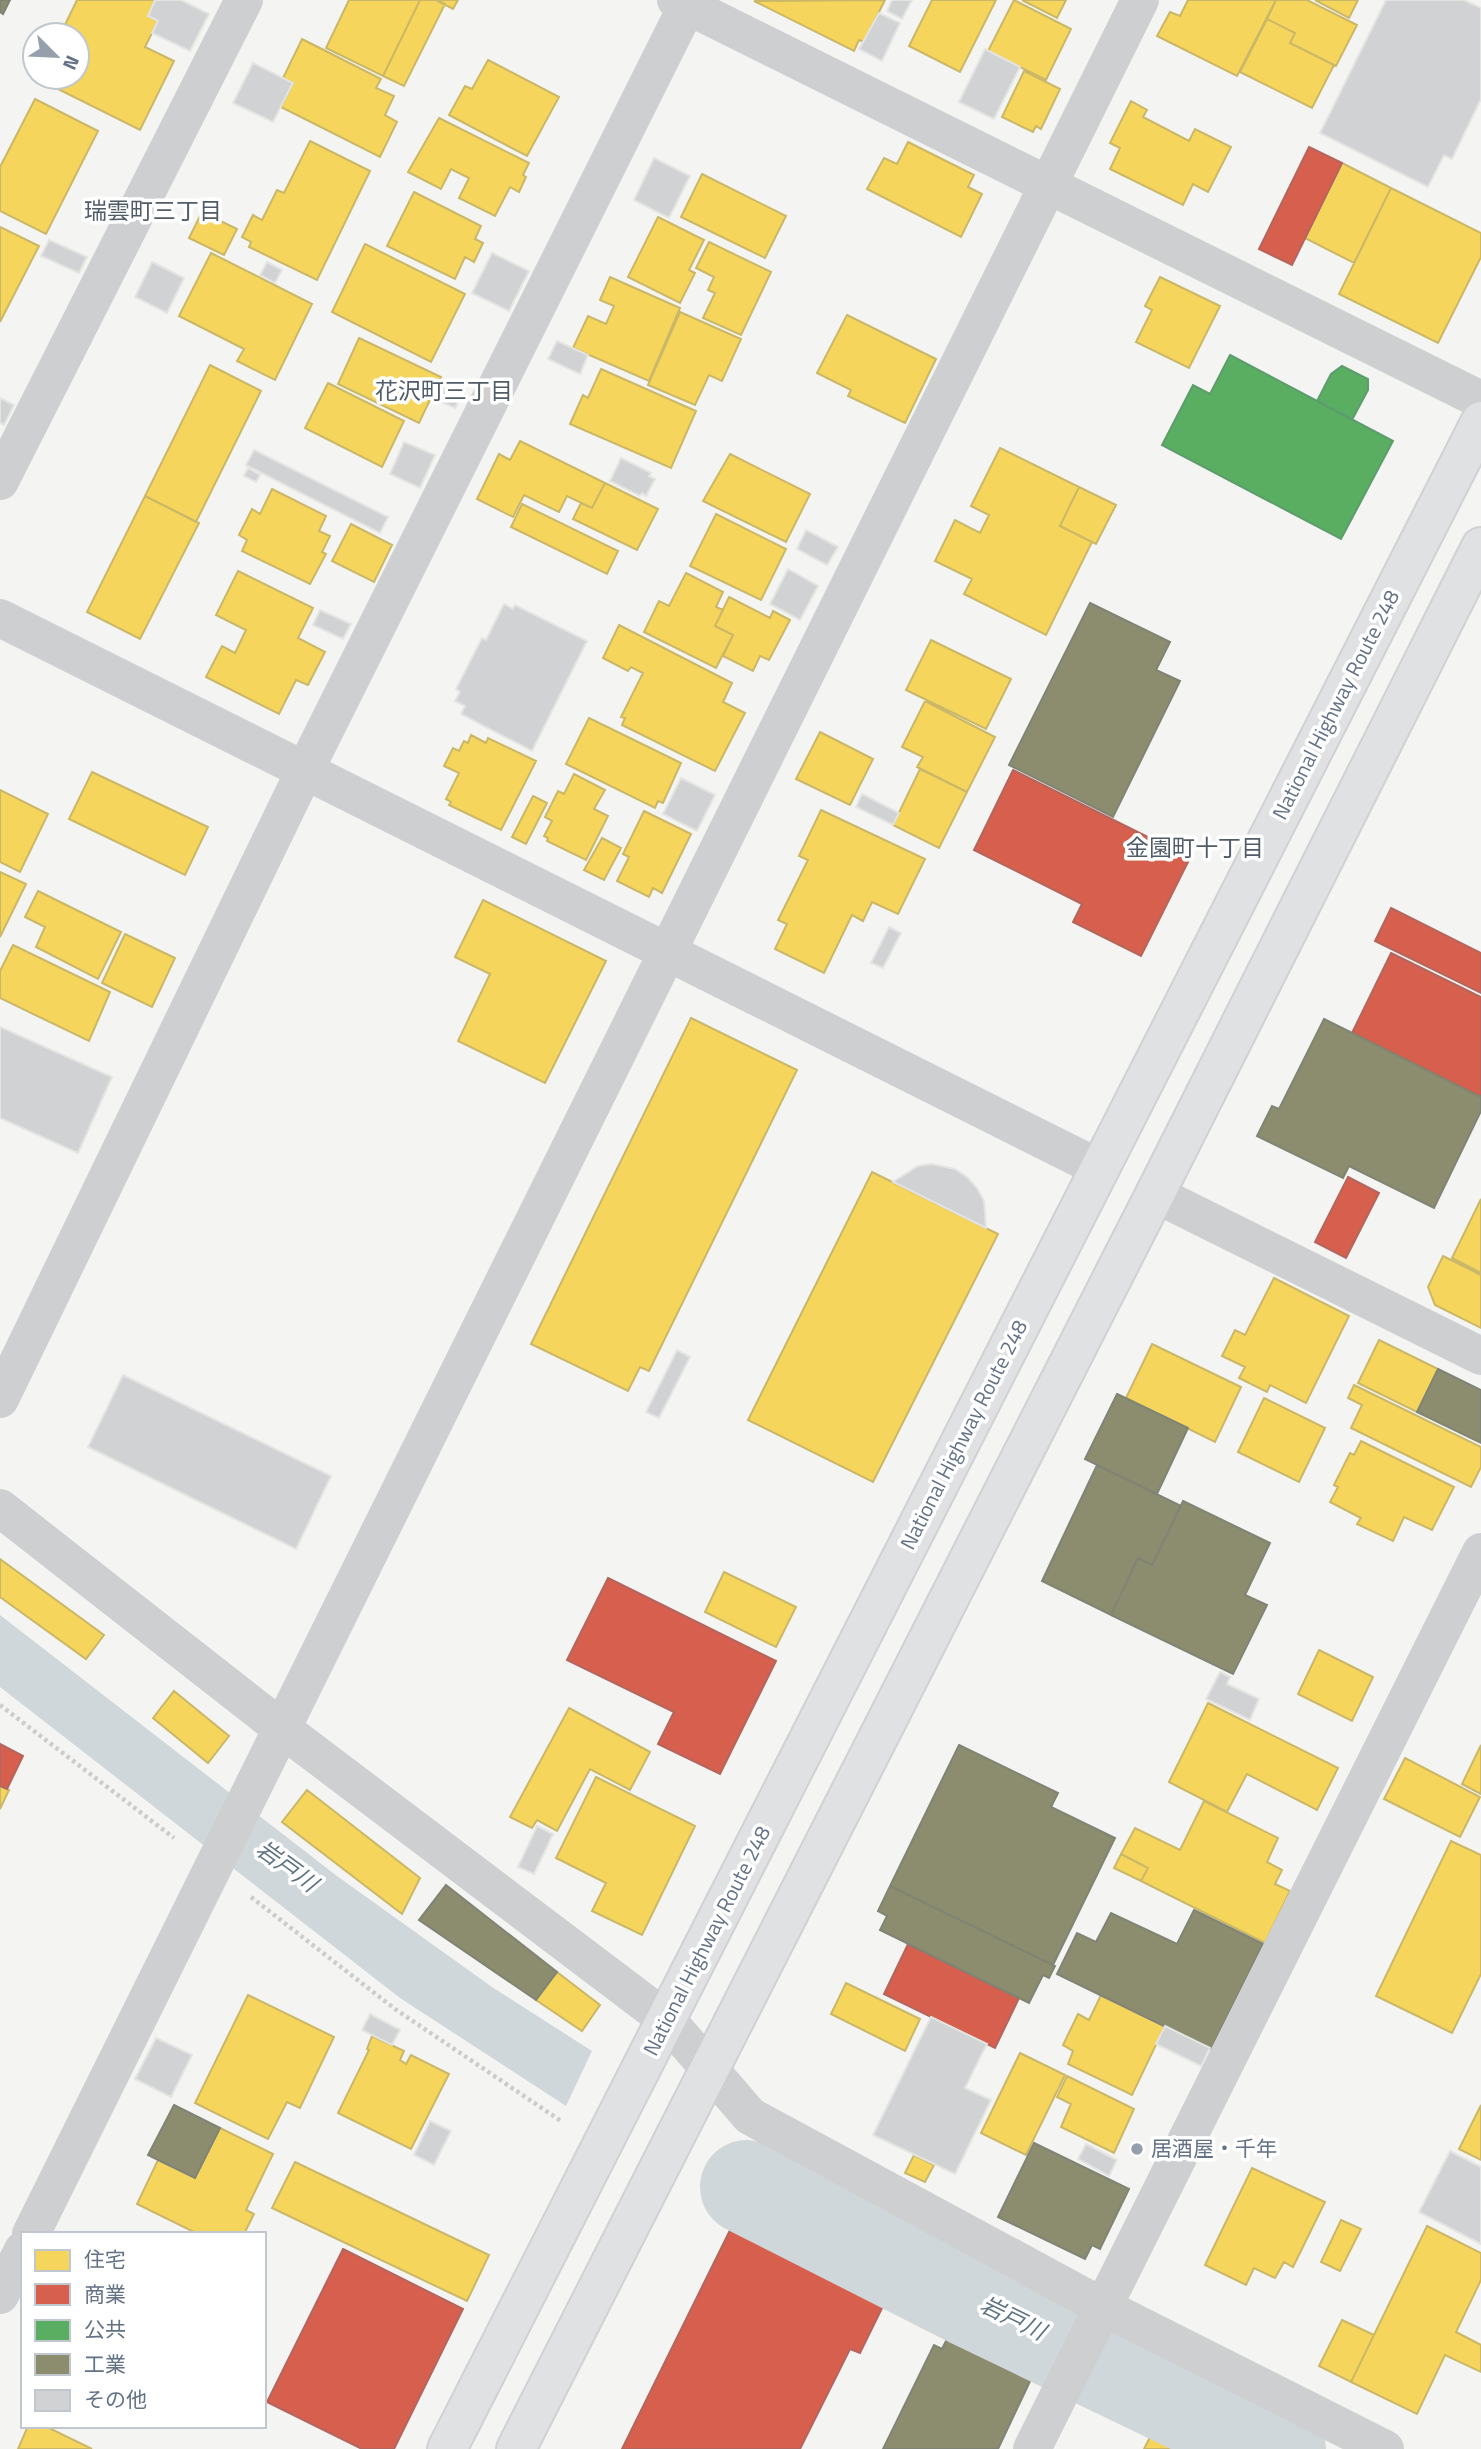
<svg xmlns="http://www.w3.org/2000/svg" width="1481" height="2449" font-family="'Titillium Web','Noto Sans JP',sans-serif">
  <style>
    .water { fill: #d0d7da }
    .homes { fill: #f6d55c; stroke: #cab768; stroke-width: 2 }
    .shops { fill: #d6604d; stroke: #b4655e; stroke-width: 2 }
    .public { fill: #5aae61; stroke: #5d9c6c; stroke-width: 2 }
    .industry { fill: #8c8c6e; stroke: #808475; stroke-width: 2 }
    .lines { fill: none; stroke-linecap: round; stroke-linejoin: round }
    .river { stroke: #d0d7da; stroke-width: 94 }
    .building { fill: #d1d2d3; stroke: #e4e4e2; stroke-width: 2 }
    .trunk-casing { stroke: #cfd1d2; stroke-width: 42 }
    .path { stroke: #cccccd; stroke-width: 4.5; stroke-dasharray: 3.5 3.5; stroke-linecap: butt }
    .minor { stroke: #cecfd0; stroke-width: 38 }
    .trunk { stroke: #e0e1e2; stroke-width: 38 }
    .poi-dot { fill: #96a0ac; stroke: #fff; stroke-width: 2.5 }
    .labels { text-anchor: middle; stroke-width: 7; stroke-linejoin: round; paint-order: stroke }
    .street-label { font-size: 21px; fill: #637285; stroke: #fff }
    .poi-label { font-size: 21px; fill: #637285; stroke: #fff; text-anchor: start }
    .neighbourhood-label { font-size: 23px; fill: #515c69; stroke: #fff }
    .water-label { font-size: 23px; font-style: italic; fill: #5f7482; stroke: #fff }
  </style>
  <rect width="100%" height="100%" fill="#f4f5f3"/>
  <path class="water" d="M 0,1615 L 337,1876 L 492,1987 L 592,2051 L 566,2106 L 400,1998 L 0,1687 Z"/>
  <path class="homes" d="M 77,0 L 155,0 L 148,16 L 158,21 L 145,47 L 174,61 L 140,130 L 38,79 L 77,77 L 77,35 L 60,35 Z
    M 349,0 L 420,0 L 383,76 L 326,48 Z
    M 420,0 L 436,0 L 445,4 L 404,86 L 383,76 Z
    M 436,0 L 458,0 L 453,9 Z
    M 885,0 L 864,42 L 859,40 L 854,51 L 754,1 Z
    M 932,0 L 996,0 L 960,72 L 909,46 Z
    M 1014,0 L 1071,29 L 1046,80 L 988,51 Z
    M 1022,0 L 1066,0 L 1057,18 Z
    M 1188,0 L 1276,0 L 1237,76 L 1157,36 L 1170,12 L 1180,16 Z
    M 1276,0 L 1307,0 L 1357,25 L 1336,66 L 1290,43 L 1295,33 L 1267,19 Z
    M 1315,0 L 1358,0 L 1349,18 Z
    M 1267,19 L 1295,33 L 1290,43 L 1334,65 L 1312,108 L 1240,72 Z
    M 302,39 L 381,79 L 376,88 L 394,96 L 385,115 L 397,122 L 380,157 L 281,107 L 293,83 L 283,78 Z
    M 488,60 L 559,97 L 527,156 L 449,115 L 465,86 L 472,89 Z
    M 1024,71 L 1060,89 L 1041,129 L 1036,126 L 1033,132 L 1002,117 Z
    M 35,99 L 98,131 L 46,234 L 0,211 L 0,167 Z
    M 1131,101 L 1147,110 L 1143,117 L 1189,141 L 1195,129 L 1231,147 L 1208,192 L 1193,184 L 1183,205 L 1110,169 L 1120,148 L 1110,143 Z
    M 439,118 L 529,163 L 523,175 L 526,177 L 519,192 L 510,187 L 495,216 L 459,198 L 469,178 L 451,169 L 441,189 L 408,172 Z
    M 310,141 L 370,171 L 317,280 L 249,247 L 251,242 L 242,237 L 253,215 L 262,220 L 277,190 L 284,193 Z
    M 908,142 L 974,175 L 968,187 L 982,194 L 961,237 L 867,189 L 884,158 L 897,164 Z
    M 1342,163 L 1391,188 L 1354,263 L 1305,238 Z
    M 702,174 L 786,216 L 765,258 L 681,217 Z
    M 1391,188 L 1481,233 L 1481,257 L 1438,343 L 1339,294 Z
    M 414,192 L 481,226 L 475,239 L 483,243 L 474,262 L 465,257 L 455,279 L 387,246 Z
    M 202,212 L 237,229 L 224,255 L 189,238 Z
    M 658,217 L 704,240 L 689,270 L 695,273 L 680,303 L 628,277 Z
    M 0,227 L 39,246 L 0,322 Z
    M 709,242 L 771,272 L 741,335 L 703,318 L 715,293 L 708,290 L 714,277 L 696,268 Z
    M 365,244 L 465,294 L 431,362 L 332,312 Z
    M 211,253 L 312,304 L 275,380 L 237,361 L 244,349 L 179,316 Z
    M 610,277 L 680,308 L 649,381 L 573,348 L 588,316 L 606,324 L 614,306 L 600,300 Z
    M 1160,277 L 1220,306 L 1189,368 L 1136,342 L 1152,310 L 1145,306 Z
    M 680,312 L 741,339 L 722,381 L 709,375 L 695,405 L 648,385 Z
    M 847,315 L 936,359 L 905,423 L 848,396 L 851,390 L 817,373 Z
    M 359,338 L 441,377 L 419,423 L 338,384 Z
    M 210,365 L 261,391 L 196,522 L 145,496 Z
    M 601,369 L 696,411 L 671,468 L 570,424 L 583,395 L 588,398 Z
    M 328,383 L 404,421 L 382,467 L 305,428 Z
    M 520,441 L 605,483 L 592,508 L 567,496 L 559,512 L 524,495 L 513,517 L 477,499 L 499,454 L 510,460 Z
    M 1000,448 L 1079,487 L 1060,526 L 1092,542 L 1046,635 L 964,594 L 972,579 L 935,561 L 955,520 L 980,533 L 989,515 L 971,506 Z
    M 730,454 L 810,494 L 786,542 L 703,501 Z
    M 605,483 L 658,509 L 637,550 L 573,519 L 581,503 L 592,508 Z
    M 1079,487 L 1116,505 L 1096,544 L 1060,526 Z
    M 272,489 L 326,516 L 319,531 L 330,536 L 322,552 L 326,554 L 310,584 L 242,551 L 247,540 L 239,535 L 252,509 L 260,514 Z
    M 145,496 L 199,523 L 140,639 L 87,612 Z
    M 522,504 L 618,551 L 607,574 L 511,527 Z
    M 716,514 L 786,549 L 761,600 L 690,566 Z
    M 351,524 L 392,545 L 374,582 L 332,561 Z
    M 238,571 L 313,608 L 298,638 L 325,652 L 308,685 L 296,680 L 279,714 L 206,677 L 222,646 L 235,653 L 246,630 L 216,615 Z
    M 686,573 L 723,592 L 716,607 L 723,610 L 715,626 L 733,635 L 716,668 L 644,632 L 659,601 L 669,606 Z
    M 729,597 L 770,618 L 773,611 L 790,620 L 769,660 L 760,656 L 753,671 L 723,656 L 733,635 L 715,626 Z
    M 619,625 L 732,683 L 723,702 L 745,713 L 715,771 L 622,725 L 625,718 L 621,717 L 643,673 L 631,667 L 628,671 L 603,658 Z
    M 931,640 L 1011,679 L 986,729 L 906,690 Z
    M 925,701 L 995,737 L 967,792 L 917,767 L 923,757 L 902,747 Z
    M 589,718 L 681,763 L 663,803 L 658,801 L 655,808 L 566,764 Z
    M 820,732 L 873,759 L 850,805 L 796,779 Z
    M 471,735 L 486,743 L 488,738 L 536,761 L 501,830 L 449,805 L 451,802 L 446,799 L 459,773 L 444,766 L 453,748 L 459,751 L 464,741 L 468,743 Z
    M 920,769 L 967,792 L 939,848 L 893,825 Z
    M 92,772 L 208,827 L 185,875 L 69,819 Z
    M 574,774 L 605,790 L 594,809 L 608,816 L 586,860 L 547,841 L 548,838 L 544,836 L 552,821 L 545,817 L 558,791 L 564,794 Z
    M 0,790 L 48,814 L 20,872 L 0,862 Z
    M 533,796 L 547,803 L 526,844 L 512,837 Z
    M 821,810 L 925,859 L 898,914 L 872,902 L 863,921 L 852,915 L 824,973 L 775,949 L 787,924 L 778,920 L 808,860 L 799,856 Z
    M 644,811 L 691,834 L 662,893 L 653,888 L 649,897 L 617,881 L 629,857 L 623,854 Z
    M 602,838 L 621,848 L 604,880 L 584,870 Z
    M 0,872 L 26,884 L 0,937 Z
    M 38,891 L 121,932 L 98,979 L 36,947 L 45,927 L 25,917 Z
    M 483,900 L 606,961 L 545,1083 L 458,1041 L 490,974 L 455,957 Z
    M 125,934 L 175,958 L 152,1007 L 102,983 Z
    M 13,945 L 110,992 L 89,1041 L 0,998 L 0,971 Z
    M 691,1018 L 797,1070 L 649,1371 L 640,1367 L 628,1391 L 531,1344 Z
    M 872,1172 L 998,1234 L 873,1482 L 748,1420 Z
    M 1481,1199 L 1481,1273 L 1452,1258 Z
    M 1443,1256 L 1481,1275 L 1481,1328 L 1435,1305 L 1428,1287 Z
    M 1274,1278 L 1349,1316 L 1306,1403 L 1270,1385 L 1267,1392 L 1239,1378 L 1245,1367 L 1222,1356 L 1235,1330 L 1245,1335 Z
    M 1379,1340 L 1438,1369 L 1417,1412 L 1358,1383 Z
    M 1152,1344 L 1241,1387 L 1215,1442 L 1126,1398 Z
    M 1354,1385 L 1481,1447 L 1481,1467 L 1471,1487 L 1351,1428 L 1362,1405 L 1348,1398 Z
    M 1264,1398 L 1325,1428 L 1299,1482 L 1238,1452 Z
    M 1361,1441 L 1454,1487 L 1432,1530 L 1404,1517 L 1393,1541 L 1357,1524 L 1361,1518 L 1330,1502 L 1338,1487 L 1334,1485 L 1350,1453 L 1354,1455 Z
    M 0,1559 L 104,1635 L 86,1659 L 0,1597 Z
    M 724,1572 L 796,1607 L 776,1647 L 705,1612 Z
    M 1319,1650 L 1373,1677 L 1352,1721 L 1298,1694 Z
    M 174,1691 L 229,1736 L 208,1763 L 153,1718 Z
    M 1208,1703 L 1338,1768 L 1317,1810 L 1247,1774 L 1227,1812 L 1169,1782 Z
    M 569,1708 L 650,1752 L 630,1790 L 590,1769 L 557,1831 L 537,1820 L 532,1828 L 510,1817 Z
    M 1481,1745 L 1481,1794 L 1462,1784 Z
    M 1405,1758 L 1480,1797 L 1460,1837 L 1384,1799 Z
    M 596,1777 L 695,1826 L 642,1935 L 592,1911 L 606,1883 L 556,1858 Z
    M 0,1786 L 9,1790 L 0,1809 Z
    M 307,1790 L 420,1878 L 402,1914 L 282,1822 Z
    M 1204,1801 L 1278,1838 L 1267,1862 L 1282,1870 L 1275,1884 L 1290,1891 L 1265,1943 L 1141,1881 L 1148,1868 L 1121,1854 L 1135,1828 L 1180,1850 Z
    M 1451,1841 L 1481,1855 L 1481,1974 L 1452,2033 L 1376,1996 Z
    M 1121,1854 L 1148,1868 L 1141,1881 L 1114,1868 Z
    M 557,1972 L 600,2005 L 582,2031 L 536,2000 Z
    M 846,1983 L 920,2019 L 905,2051 L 831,2014 Z
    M 248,1995 L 334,2037 L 300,2108 L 287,2102 L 268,2139 L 195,2103 Z
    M 1101,1995 L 1165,2026 L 1132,2095 L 1068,2064 L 1073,2051 L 1063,2045 L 1078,2014 L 1089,2020 Z
    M 372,2036 L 404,2051 L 400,2060 L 406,2064 L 411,2055 L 449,2074 L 411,2149 L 338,2113 L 369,2050 L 367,2049 Z
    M 1020,2053 L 1065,2075 L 1026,2155 L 981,2133 Z
    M 1067,2076 L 1134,2109 L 1114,2153 L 1061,2127 L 1071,2104 L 1057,2097 Z
    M 1481,2105 L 1481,2160 L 1459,2149 Z
    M 220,2128 L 273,2154 L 246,2210 L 254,2214 L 244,2234 L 198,2234 L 137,2204 L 158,2160 L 195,2178 Z
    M 914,2155 L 934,2165 L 925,2182 L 905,2173 Z
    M 295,2162 L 489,2255 L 467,2301 L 272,2208 Z
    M 1252,2168 L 1325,2202 L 1293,2267 L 1284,2262 L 1275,2278 L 1254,2268 L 1246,2285 L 1205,2265 Z
    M 1341,2220 L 1361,2229 L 1340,2271 L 1321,2262 Z
    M 1427,2226 L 1481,2253 L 1481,2280 L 1456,2332 L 1481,2345 L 1481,2372 L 1445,2355 L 1417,2414 L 1351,2382 Z
    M 1342,2320 L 1374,2335 L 1351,2382 L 1319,2366 Z
    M 1157,2423 L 1210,2449 L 1144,2449 Z
    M 28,2426 L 45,2426 L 92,2449 L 18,2449 Z"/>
  <path class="shops" d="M 1309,147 L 1342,163 L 1292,265 L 1259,249 Z
    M 1013,770 L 1190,858 L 1141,956 L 1073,922 L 1082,904 L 974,850 Z
    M 1391,908 L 1481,953 L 1481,993 L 1375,941 Z
    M 1391,953 L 1481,997 L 1481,1097 L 1352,1033 Z
    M 1348,1177 L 1379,1193 L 1346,1258 L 1315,1242 Z
    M 608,1578 L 776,1661 L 720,1774 L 658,1744 L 674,1712 L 567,1660 Z
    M 0,1744 L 23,1756 L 7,1789 L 0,1786 Z
    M 908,1944 L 1019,1998 L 995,2048 L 884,1994 Z
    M 734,2222 L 887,2298 L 860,2353 L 850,2349 L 800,2449 L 622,2449 Z
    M 343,2249 L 463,2309 L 394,2449 L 362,2449 L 267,2402 Z"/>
  <path class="public" d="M 1230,355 L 1393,441 L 1341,539 L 1162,445 L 1193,385 L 1210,394 Z
    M 1342,366 L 1368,379 L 1368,390 L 1352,420 L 1317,401 L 1331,374 Z"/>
  <path class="industry" d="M 0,0 L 10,0 L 3,14 L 0,12 Z
    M 1090,603 L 1170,642 L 1156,670 L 1180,681 L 1113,817 L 1009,765 Z
    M 1324,1019 L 1481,1097 L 1481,1111 L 1434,1208 L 1349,1166 L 1343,1178 L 1257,1136 L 1272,1106 L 1279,1109 Z
    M 1438,1369 L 1481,1390 L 1481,1443 L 1417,1412 Z
    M 1117,1394 L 1188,1428 L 1157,1494 L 1085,1459 Z
    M 1097,1465 L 1181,1506 L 1152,1565 L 1138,1558 L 1111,1615 L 1042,1581 Z
    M 1183,1501 L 1270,1543 L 1245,1595 L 1267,1605 L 1233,1674 L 1111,1615 L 1138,1558 L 1152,1565 Z
    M 959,1745 L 1058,1793 L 1051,1807 L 1115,1838 L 1053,1965 L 890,1886 Z
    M 446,1885 L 557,1972 L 536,2000 L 419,1920 Z
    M 890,1886 L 1055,1966 L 1049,1978 L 1043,1975 L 1029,2003 L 880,1930 L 887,1916 L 878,1911 Z
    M 1194,1910 L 1263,1944 L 1211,2049 L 1057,1974 L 1077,1933 L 1096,1942 L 1111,1913 L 1177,1944 Z
    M 174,2105 L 220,2128 L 195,2178 L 148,2155 Z
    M 1034,2143 L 1129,2189 L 1100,2249 L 1092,2245 L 1085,2259 L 998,2217 Z
    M 949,2335 L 1033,2375 L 998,2449 L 883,2449 L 934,2345 L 942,2349 Z"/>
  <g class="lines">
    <path class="river" d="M 747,2187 L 972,2301 L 1279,2449"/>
  </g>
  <path class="building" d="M 155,0 L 181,0 L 209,14 L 190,51 L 152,33 L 158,21 L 148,16 Z
    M 892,0 L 912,0 L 902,19 L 887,11 Z
    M 1386,0 L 1464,0 L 1481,8 L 1481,99 L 1452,159 L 1444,155 L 1428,187 L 1320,133 Z
    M 879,13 L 900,23 L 882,61 L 859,49 Z
    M 985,49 L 1020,67 L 994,119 L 959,102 Z
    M 253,63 L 293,83 L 273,122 L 233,103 Z
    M 654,158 L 690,176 L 669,218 L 634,200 Z
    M 49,240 L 87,257 L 79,273 L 41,256 Z
    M 492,253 L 529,271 L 509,311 L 472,293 Z
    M 152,262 L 184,278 L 167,313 L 135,297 Z
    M 267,262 L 282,270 L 275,283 L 260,275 Z
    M 557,341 L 588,355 L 580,374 L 548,359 Z
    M 447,380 L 465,389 L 455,408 L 437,400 Z
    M 0,398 L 14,405 L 4,425 L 0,423 Z
    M 404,442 L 435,455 L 420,488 L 390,474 Z
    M 254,450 L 388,517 L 380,533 L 246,465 Z
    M 621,458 L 651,473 L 649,476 L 655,479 L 646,496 L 642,493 L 640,496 L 610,481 Z
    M 248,468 L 260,475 L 256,482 L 244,476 Z
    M 806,530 L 838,547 L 827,565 L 797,549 Z
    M 788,569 L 818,586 L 800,620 L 770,604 Z
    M 504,604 L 513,609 L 515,605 L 587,641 L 532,751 L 461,714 L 465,706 L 455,701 L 460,692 L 456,689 L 482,638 L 486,640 Z
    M 320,610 L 351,624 L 343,639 L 313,625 Z
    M 681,778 L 715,795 L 697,831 L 663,814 Z
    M 862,794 L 899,813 L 893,825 L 856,807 Z
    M 889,927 L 901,933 L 883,968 L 871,963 Z
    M 0,1027 L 112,1077 L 78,1153 L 0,1118 Z
    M 931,1164 L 955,1169 L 967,1177 L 977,1188 L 984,1201 L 986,1228 L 893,1182 L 918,1166 Z
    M 677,1350 L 690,1357 L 659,1418 L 646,1412 Z
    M 123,1375 L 331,1476 L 296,1549 L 88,1447 Z
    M 1220,1672 L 1230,1677 L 1227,1684 L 1259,1699 L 1250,1720 L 1206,1699 Z
    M 537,1826 L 553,1834 L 534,1874 L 518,1867 Z
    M 370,2014 L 400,2030 L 392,2045 L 362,2030 Z
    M 931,2017 L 987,2044 L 965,2088 L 991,2100 L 955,2174 L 873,2135 Z
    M 1165,2026 L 1210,2048 L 1201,2066 L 1156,2044 Z
    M 156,2038 L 192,2055 L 171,2097 L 135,2079 Z
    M 430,2121 L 451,2131 L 434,2165 L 414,2155 Z
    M 1086,2144 L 1117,2160 L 1109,2176 L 1078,2159 Z
    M 1450,2151 L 1481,2167 L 1481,2244 L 1419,2212 Z"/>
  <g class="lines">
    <defs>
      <path id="trunk" d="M 447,2449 L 1481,421
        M 516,2449 L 1155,1194 L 1481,547"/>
    </defs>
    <use href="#trunk" class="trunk-casing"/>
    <path class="path" d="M 0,1705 L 174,1838
      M 251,1897 L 395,2009 L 561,2121"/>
    <path class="minor" d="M 676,0 L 1481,400
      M 0,481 L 244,0
      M 0,618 L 1099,1168
      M 1155,1194 L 1481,1356
      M 0,1399 L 305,770 L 690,0
      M 0,1508 L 281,1728 L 667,2020 L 750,2116 L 1103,2307 L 1385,2449
      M 31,2234 L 1140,0
      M 0,2295 L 23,2250
      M 1032,2449 L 1481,1552"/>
    <use href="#trunk" class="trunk"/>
  </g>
  <circle class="poi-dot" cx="1137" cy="2149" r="7"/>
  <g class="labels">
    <g class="street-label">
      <text transform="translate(1336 705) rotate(-63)" y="7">National Highway Route 248</text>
      <text transform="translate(964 1435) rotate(-63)" y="7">National Highway Route 248</text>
      <text transform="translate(707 1941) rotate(-63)" y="7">National Highway Route 248</text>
    </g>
    <g class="poi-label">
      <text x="1151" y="2156">居酒屋・千年</text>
    </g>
    <g class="neighbourhood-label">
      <text x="153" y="219">瑞雲町三丁目</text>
      <text x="444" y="399">花沢町三丁目</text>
      <text x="1195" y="856">金園町十丁目</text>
    </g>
    <g class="water-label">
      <text transform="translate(287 1866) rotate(36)" y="8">岩戸川</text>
      <text transform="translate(1013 2318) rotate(26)" y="8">岩戸川</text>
    </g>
  </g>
  <rect x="21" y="2232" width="245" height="196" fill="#ffffff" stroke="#c1c7ce" stroke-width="2"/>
  <rect x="35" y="2250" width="35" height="21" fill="#f6d55c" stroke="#c1c7ce" stroke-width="2"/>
  <text x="84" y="2267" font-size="21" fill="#637285">住宅</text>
  <rect x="35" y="2284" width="35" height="21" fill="#d6604d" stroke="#c1c7ce" stroke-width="2"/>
  <text x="84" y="2302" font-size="21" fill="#637285">商業</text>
  <rect x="35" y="2320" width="35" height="21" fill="#5aae61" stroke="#c1c7ce" stroke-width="2"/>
  <text x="84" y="2337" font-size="21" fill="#637285">公共</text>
  <rect x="35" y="2354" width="35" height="21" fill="#8c8c6e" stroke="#c1c7ce" stroke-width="2"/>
  <text x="84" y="2372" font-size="21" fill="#637285">工業</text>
  <rect x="35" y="2390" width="35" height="21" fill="#d1d2d3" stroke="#c1c7ce" stroke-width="2"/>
  <text x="84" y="2407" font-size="21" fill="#637285">その他</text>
  <g transform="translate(56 56) rotate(114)"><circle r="33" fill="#ffffff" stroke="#c1c7ce" stroke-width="2"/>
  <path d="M0-5L12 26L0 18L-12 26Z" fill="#96a0ac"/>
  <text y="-10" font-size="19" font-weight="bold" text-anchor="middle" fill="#637285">N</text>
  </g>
</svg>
